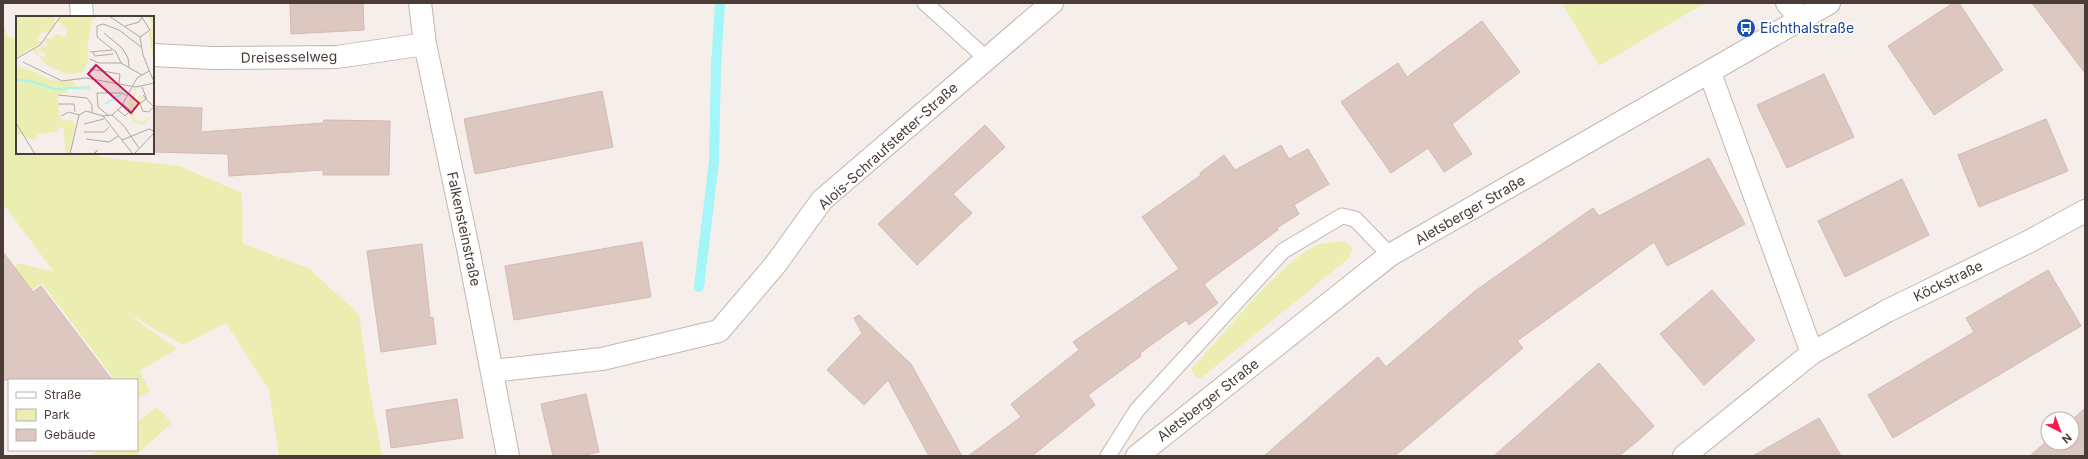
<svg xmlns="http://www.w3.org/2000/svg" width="2088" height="459" font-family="Inter,sans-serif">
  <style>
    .green { fill: #eaeeb0 }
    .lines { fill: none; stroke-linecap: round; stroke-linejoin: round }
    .stream { stroke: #a2f6f8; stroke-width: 10 }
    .building { fill: #dcc7c1; stroke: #d5b9b1 }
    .lane-casing { stroke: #c6b5ae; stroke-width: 17 }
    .street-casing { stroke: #c6b5ae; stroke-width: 24 }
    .lane { stroke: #fff; stroke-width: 15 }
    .street { stroke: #fff; stroke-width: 22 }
    .labels { text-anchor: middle; stroke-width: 3.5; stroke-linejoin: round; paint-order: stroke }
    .transit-label { font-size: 14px; fill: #164399; stroke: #fff; text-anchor: start }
    .street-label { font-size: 14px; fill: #4c3c37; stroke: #fff }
    .inset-river { fill: none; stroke: #a2f6f8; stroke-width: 2 }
    .inset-road { fill: none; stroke: #b2a7a2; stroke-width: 1 }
    .view { fill: #c2185b; fill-opacity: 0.15; stroke: #c2185b; stroke-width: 2 }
    .inset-edge { fill: none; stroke: #4c3c37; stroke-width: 2 }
  </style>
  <rect width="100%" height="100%" fill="#f6eeea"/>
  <path class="green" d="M 1562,3 L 1705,3 L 1599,66 Z
    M 3,24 L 8,37 L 17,39 L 17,153 L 98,153 L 101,157 L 179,166 L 242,193 L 243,244 L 308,268 L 359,314 L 368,380 L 382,456 L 279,456 L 269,390 L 226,323 L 183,345 L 124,311 L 177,349 L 139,371 L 150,390 L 137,399 L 137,380 L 108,380 L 112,376 L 42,283 L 3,311 L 3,278 L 19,263 L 54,272 L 4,205 Z
    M 1345,241 L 1353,249 L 1348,259 L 1201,378 L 1196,378 L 1192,372 L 1192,368 C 1221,339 1285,254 1321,244 C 1328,242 1337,242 1345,241 Z
    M 157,407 L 172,423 L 135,456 L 90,456 L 98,450 L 137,450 L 137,422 Z"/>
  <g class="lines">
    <path class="stream" d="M 699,287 L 714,161 L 716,66 L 720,3"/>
  </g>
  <path class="building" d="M 290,3 L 363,3 L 364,30 L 291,34 Z
    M 1953,3 L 1959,3 L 2003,70 L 1934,115 L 1888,46 Z
    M 2032,3 L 2085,3 L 2085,73 Z
    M 1482,21 L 1520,72 L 1452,124 L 1472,154 L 1444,172 L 1428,148 L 1391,173 L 1341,102 L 1398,63 L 1407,77 Z
    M 1824,74 L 1854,137 L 1787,168 L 1757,105 Z
    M 602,91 L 613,147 L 475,174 L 464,119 Z
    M 153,106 L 202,108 L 201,132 L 323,123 L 324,120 L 390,121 L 389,175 L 323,175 L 323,170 L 229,176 L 228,154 L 153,152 Z
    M 2046,119 L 2068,171 L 1979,207 L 1958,155 Z
    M 985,125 L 1005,147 L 953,194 L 972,213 L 917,265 L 878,224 Z
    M 1281,145 L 1289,159 L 1308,149 L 1329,184 L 1294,205 L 1299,214 L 1277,228 L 1278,230 L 1204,284 L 1218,303 L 1189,325 L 1186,320 L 1140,353 L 1141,356 L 1088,395 L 1095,405 L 1032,456 L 968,456 L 1021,417 L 1011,404 L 1079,350 L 1073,342 L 1179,269 L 1142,217 L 1201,175 L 1200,173 L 1224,155 L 1235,170 Z
    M 1709,158 L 1745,224 L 1667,266 L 1654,242 L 1517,341 L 1523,348 L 1395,456 L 1264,456 L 1378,357 L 1386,367 L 1475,291 L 1593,208 L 1599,216 Z
    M 1902,179 L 1929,235 L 1845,277 L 1818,221 Z
    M 642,242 L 651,297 L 514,320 L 505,266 Z
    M 422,244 L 430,318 L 433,317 L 436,344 L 381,352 L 367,251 Z
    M 3,252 L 33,292 L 41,286 L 112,380 L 3,380 Z
    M 2048,270 L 2081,326 L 1893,438 L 1868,395 L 1974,332 L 1966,318 Z
    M 1712,290 L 1755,340 L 1704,385 L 1660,334 Z
    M 859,315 L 911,364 L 962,456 L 929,456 L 888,380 L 864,405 L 827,370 L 862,333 L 854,318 Z
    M 1599,363 L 1654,426 L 1639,440 L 1619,456 L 1494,456 Z
    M 586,394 L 599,452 L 581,456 L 553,456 L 541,404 Z
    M 457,399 L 463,438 L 391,448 L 386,410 Z
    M 2085,408 L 2085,456 L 2030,456 L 2048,440 L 2048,443 L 2072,443 L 2072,420 Z
    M 1819,418 L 1841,456 L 1753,456 Z"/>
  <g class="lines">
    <defs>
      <path id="lane" d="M 925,3 L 987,59
        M 1108,456 L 1137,410 L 1283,251 L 1342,216 L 1355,219 L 1390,255"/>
      <path id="street" d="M 81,3 L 82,17
        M 420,3 L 425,44 L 469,253 L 508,456
        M 1787,3 L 1802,20
        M 153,55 L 212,58 L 337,57 L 425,44
        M 1710,73 L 1812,353
        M 492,371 L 602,359 L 719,331 L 775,265 L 822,200 L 1052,3
        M 1137,456 L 1390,255 L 1829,3
        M 1684,456 L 1812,353 L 1887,311 L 2028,242 L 2085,211"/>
    </defs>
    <use href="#lane" class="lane-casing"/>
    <use href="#street" class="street-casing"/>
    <use href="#lane" class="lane"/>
    <use href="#street" class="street"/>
  </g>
  <defs>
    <symbol id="bus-disc" viewBox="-11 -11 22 22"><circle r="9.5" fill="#1a4fb4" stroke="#fff"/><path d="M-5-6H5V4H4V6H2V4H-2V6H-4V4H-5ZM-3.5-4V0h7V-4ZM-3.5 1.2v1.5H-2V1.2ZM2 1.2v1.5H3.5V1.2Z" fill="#fff"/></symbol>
  </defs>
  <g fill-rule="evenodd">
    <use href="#bus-disc" x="1735" y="17" width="22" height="22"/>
  </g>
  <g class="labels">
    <g class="transit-label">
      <text x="1760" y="33">Eichthalstraße</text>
    </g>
    <g class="street-label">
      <text transform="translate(289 57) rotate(-1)" y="5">Dreisesselweg</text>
      <text transform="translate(888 146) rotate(-42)" y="5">Alois-Schraufstetter-Straße</text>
      <text transform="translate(1470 210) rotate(-30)" y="5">Aletsberger Straße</text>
      <text transform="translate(464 229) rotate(78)" y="5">Falkensteinstraße</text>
      <text transform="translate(1948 281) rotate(-26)" y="5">Köckstraße</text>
      <text transform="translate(1208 400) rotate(-38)" y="5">Aletsberger Straße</text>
    </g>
  </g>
  <g transform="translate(16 16)">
    <rect width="138" height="138" fill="#f6eeea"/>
    <path d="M 0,0 L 39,0 L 39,8 L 33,18 L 29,15 L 24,17 L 22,24 L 25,27 L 16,32 L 23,34 L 26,28 L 29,31 L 32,29 L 28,25 L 31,21 L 35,24 L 39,18 L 50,21 L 51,13 L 42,5 L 45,0 L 83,0 L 76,4 L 71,32 L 73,42 L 68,55 L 57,58 L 48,57 L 29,48 L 23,40 L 30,41 L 29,37 L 22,34 L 23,41 L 15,32 L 0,42 ZM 133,0 L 138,0 L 138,47 L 133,18 L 136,8 ZM 0,50 L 22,57 L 23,62 L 23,58 L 37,65 L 39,63 L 45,66 L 55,64 L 62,71 L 74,70 L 74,74 L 52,73 L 51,77 L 41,78 L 44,102 L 47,105 L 56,104 L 59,109 L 53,138 L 49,135 L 48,112 L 43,112 L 37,118 L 36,115 L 29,118 L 21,117 L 20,124 L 12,123 L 7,118 L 0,120 ZM 117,72 L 119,72 L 120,78 L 116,86 L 122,85 L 122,80 L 126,80 L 127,83 L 123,82 L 123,85 L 126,84 L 124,89 L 119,87 L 119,90 L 124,90 L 117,94 L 119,104 L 126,106 L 136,100 L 127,109 L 118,106 L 115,102 L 113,84 L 119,77 Z" fill="#eaeeb0"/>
    <path class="inset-river" d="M 0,64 L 10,64 L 39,73 L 74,71M 89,88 L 106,78"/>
    <path class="inset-road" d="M 93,0 L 124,21 L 127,39 L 138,66M 109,10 L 123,6 L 126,1M 88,17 L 106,32 L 112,42 L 113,51M 124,21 L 134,14 L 125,0M 74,36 L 96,34M 77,36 L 79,40 L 97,38M 0,43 L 24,29 L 45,0M 74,43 L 83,47 L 105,47 L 126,59M 7,46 L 46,65 L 70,62 L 120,71 L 138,67M 105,47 L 100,36 L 81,21 L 81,10 L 87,8 L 103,14 L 125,31M 74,53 L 104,58 L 103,67M 126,71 L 131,84 L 138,91M 42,79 L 71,82 L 76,89 L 76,96M 127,79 L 130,83 L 124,88 L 127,95 L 132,96 L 138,91M 42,88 L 58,88 L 59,96M 102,94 L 109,100 L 112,97 L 114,94 L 107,88M 96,99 L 108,110 L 123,132M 45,100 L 53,96 L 63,99M 87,100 L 117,138M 93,100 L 82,91 L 81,77 L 106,77 L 111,80M 0,107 L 19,138M 68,108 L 88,103M 68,116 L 88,116 L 93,111M 70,123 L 93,126 L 102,120M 106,124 L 133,113 L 138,115M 54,138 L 63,99 L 70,95 L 87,100 L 96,99 L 105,91 L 121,62 L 133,55M 77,138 L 82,134 L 78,138M 118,138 L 138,117"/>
    <path class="view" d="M 80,49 L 123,87 L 115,97 L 72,58 Z"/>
    <rect width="138" height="138" class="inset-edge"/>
  </g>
  <rect width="2088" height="459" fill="none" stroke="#4c3c37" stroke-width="8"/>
  <rect x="8" y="379" width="130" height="72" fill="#ffffff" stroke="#b7b1af"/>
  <rect x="16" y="392" width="20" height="6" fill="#ffffff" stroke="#b7b1af"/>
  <text x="44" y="399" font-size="12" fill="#4c3c37">Straße</text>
  <rect x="16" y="409" width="20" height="12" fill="#eaeeb0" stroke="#b7b1af"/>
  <text x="44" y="419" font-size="12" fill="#4c3c37">Park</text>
  <rect x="16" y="429" width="20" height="12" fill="#dcc7c1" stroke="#b7b1af"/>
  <text x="44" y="439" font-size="12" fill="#4c3c37">Gebäude</text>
  <g transform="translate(2060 431) rotate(138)"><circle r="19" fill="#ffffff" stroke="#b7b1af"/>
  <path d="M0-3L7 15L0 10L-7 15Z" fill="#ff194f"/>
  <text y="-6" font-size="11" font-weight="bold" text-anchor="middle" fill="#4c3c37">N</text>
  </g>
</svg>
